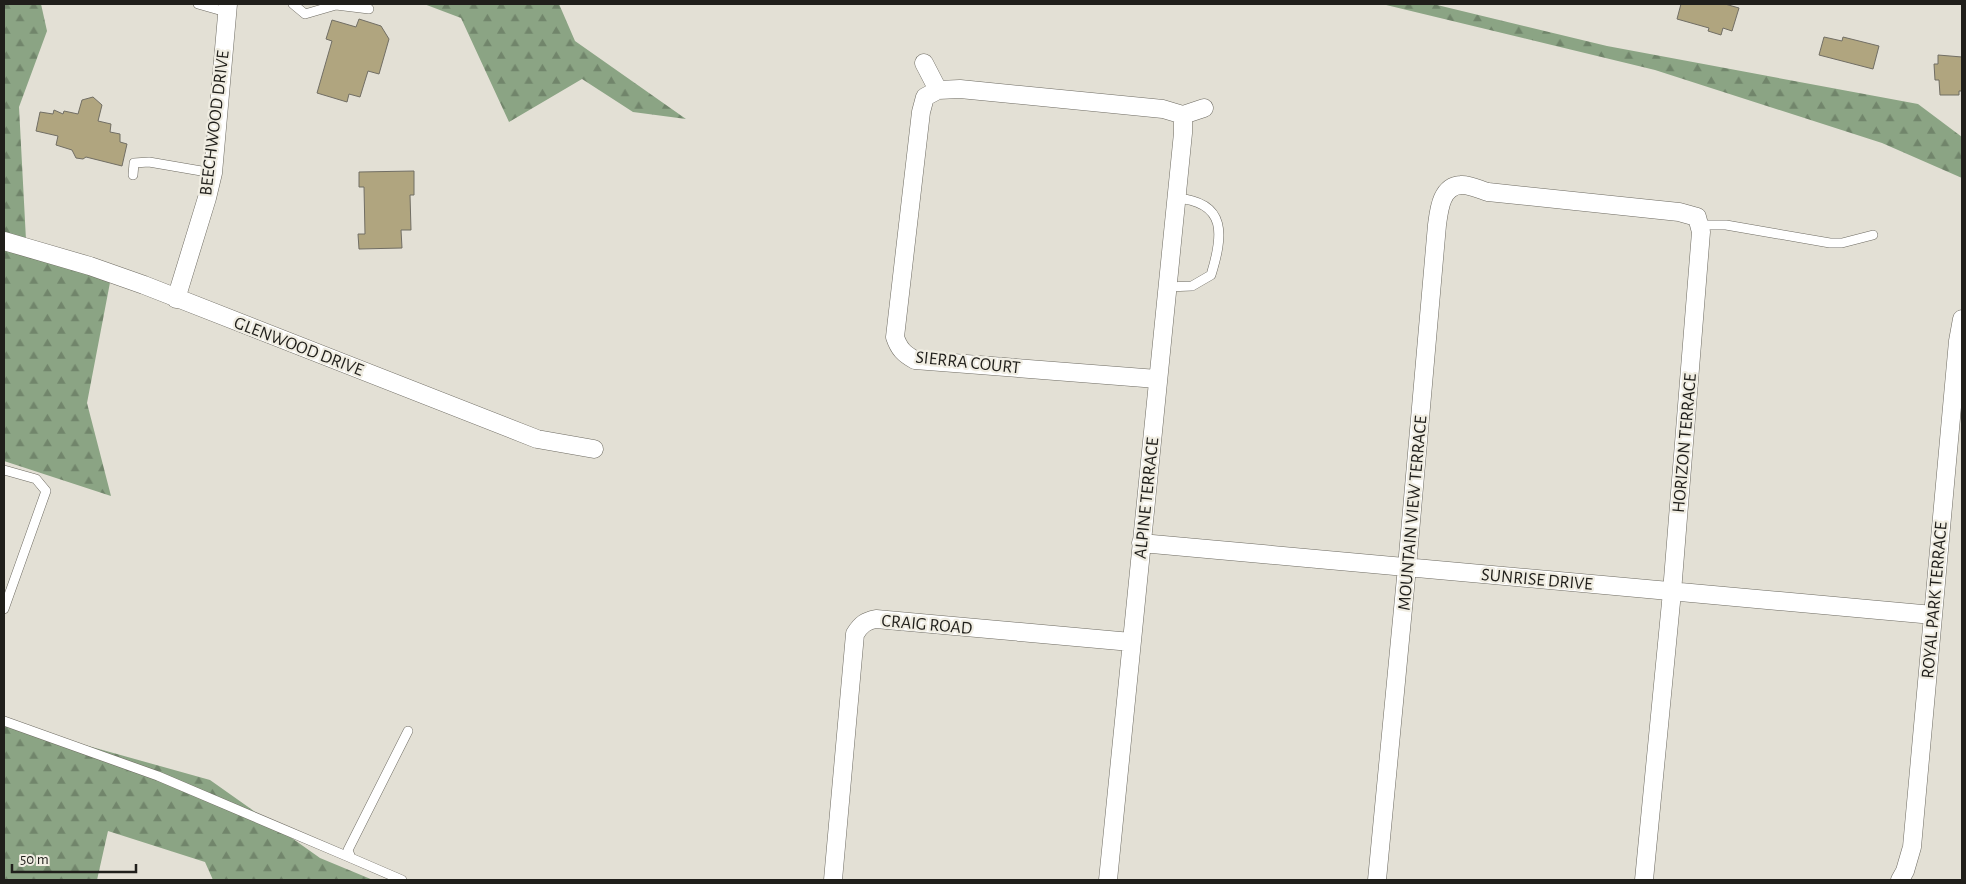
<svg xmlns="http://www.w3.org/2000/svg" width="1966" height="884" font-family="'Alegreya Sans',sans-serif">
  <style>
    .forest { fill: url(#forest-firs) }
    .building { fill: #b0a57f; stroke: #716e64 }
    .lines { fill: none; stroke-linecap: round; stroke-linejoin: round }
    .lane-casing { stroke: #6e6b62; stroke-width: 10 }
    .street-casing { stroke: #6e6b62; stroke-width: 19 }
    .lane { stroke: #fff; stroke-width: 9 }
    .street { stroke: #fff; stroke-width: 18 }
    .labels { text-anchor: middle; stroke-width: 4.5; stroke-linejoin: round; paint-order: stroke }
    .street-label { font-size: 18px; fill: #201f1b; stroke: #f0ede2 }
  </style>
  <defs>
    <pattern id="forest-firs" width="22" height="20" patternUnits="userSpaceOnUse" patternTransform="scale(1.25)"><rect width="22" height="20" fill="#8ba484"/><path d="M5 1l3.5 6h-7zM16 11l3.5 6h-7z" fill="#71856b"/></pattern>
  </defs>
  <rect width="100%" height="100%" fill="#e3e0d5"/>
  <path class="forest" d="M 4,4 L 41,4 L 47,31 L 19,107 L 26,240 L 112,272 L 87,403 L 111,496 L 4,461 Z
    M 424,4 L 559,4 L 575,41 L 686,119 L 633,112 L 582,79 L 509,122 L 461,18 Z
    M 1382,4 L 1433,4 L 1607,46 L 1918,104 L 1962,137 L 1962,178 L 1882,143 L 1655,70 Z
    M 6,723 L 210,780 L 320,858 L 373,880 L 213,880 L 205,862 L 108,831 L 97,880 L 4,880 L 4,730 Z"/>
  <path class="building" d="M 1681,4 L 1725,4 L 1739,8 L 1732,31 L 1723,28 L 1721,35 L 1708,31 L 1709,28 L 1677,19 Z
    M 359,19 L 381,26 L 389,39 L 379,74 L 368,71 L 360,97 L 349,94 L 347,102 L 317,93 L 332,41 L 326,39 L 332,20 L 356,27 Z
    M 1824,37 L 1842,41 L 1843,37 L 1879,46 L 1873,69 L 1819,55 Z
    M 1938,55 L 1962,57 L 1962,91 L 1959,91 L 1959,95 L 1940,95 L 1939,80 L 1935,80 L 1934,64 L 1938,64 Z
    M 93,97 L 102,105 L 98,121 L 111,124 L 110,132 L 120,134 L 120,142 L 127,144 L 122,166 L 86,157 L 83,159 L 76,158 L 72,150 L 56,145 L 58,136 L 36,131 L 40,112 L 53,114 L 54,110 L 63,114 L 64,111 L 78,114 L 82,100 Z
    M 414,171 L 414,195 L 410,195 L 411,230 L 401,230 L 402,248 L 359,249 L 358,234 L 365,234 L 364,187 L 359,187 L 359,172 Z"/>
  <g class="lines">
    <defs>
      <path id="lane" d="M 198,4 L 226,12
        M 293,4 L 305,14 L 336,5 L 369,9
        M 133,175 L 134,163 L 149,162 L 213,173
        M 1700,225 L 1726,225 L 1830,243 L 1842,243 L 1873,235
        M 1167,287 L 1192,286 L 1211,275 C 1223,236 1228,202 1176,198
        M 4,470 L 36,479 L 46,491 L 4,609
        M 4,721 L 158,776 L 351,858
        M 402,880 L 351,858 L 348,850 L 408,731"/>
      <path id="street" d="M 924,63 L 938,90 L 960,89 L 1163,109 L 1183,115 L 1204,108
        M 938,90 L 925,97 L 921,112 L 895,337 C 899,349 904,354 915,360 L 1157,379
        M 4,241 L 90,266 L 144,285 L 537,439 L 594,449
        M 176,299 L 207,198 L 213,173 L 228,4
        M 1141,543 L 1933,615
        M 833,880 L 855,634 C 861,624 866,621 876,619 L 1131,642
        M 1108,880 L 1183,133 L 1183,115
        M 1377,880 L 1407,567 L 1437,225 C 1439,210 1441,186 1461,185 C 1469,184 1480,190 1488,192 L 1679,212 L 1697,217 L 1701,232 L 1672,592 L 1644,880
        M 1900,880 L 1905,871 L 1912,847 L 1958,341 L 1962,319"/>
    </defs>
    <use href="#lane" class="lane-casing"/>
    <use href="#street" class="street-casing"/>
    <use href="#lane" class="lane"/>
    <use href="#street" class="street"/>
  </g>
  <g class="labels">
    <g class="street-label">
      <text transform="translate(214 123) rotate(-83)" y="6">BEECHWOOD DRIVE</text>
      <text transform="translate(299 346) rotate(21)" y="6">GLENWOOD DRIVE</text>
      <text transform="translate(968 362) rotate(6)" y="6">SIERRA COURT</text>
      <text transform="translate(1684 443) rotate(-85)" y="6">HORIZON TERRACE</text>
      <text transform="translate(1146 498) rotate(-84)" y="6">ALPINE TERRACE</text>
      <text transform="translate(1412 513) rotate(-85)" y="6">MOUNTAIN VIEW TERRACE</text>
      <text transform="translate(1537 579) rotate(5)" y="6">SUNRISE DRIVE</text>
      <text transform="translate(1934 600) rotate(-85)" y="6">ROYAL PARK TERRACE</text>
      <text transform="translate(927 624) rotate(5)" y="6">CRAIG ROAD</text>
    </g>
  </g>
  <rect width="1966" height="884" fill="none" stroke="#201f1b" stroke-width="10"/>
  <path d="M12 864v8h124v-8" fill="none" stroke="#201f1b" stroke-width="2.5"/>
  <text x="20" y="864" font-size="15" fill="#201f1b" stroke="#f0ede2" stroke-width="4" paint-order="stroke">50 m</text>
</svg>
